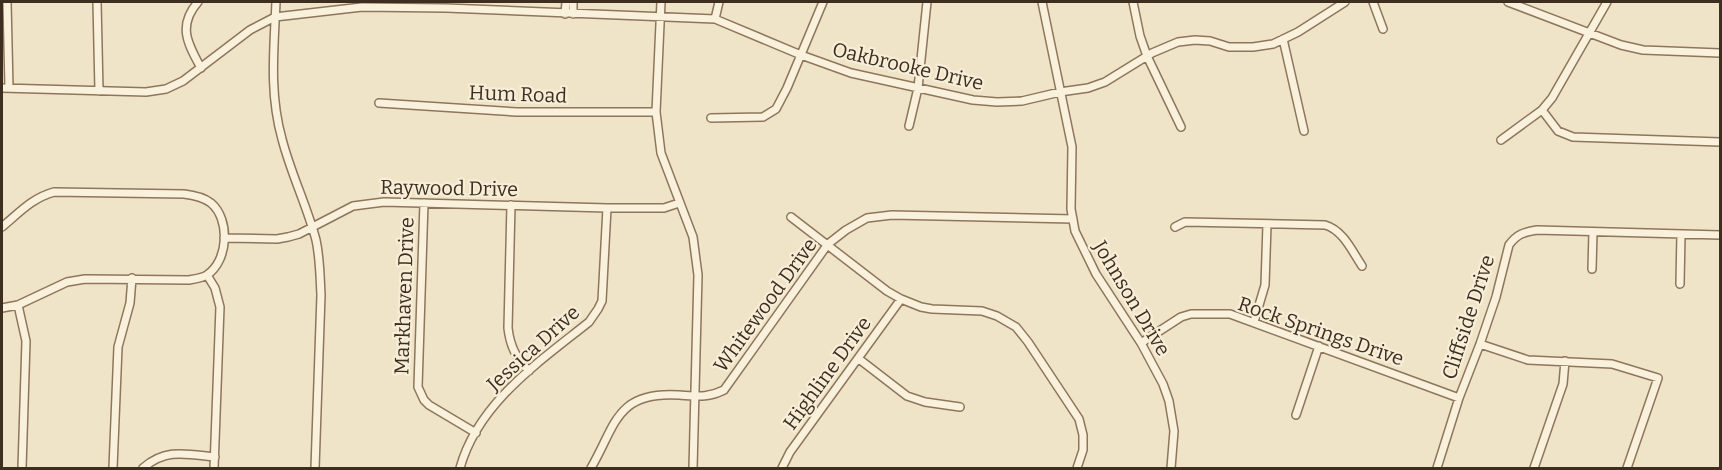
<svg xmlns="http://www.w3.org/2000/svg" width="1722" height="470" font-family="Bitter,serif">
  <style>
    .lines { fill: none; stroke-linecap: round; stroke-linejoin: round }
    .minor-casing { stroke: #8d765c; stroke-width: 10 }
    .minor { stroke: #faf1dc; stroke-width: 7 }
    .labels { text-anchor: middle; stroke-width: 4.5; stroke-linejoin: round; paint-order: stroke }
    .street-label { font-size: 20px; fill: #3d2e20; stroke: #f7eed8 }
  </style>
  <rect width="100%" height="100%" fill="#f0e4c8"/>
  <g class="lines">
    <defs>
      <path id="minor" d="M 7,2 L 9,88
        M 97,2 L 99,91
        M 198,2 C 177,26 188,44 201,68
        M 276,2 C 274,49 269,93 282,139 C 291,174 307,206 316,240 C 320,258 320,277 321,295 L 315,468
        M 661,2 L 656,112 L 661,153 L 693,237 L 698,275 L 693,468
        M 1042,2 L 1072,147 L 1071,209 L 1075,231 L 1096,274 L 1141,343 L 1163,384 L 1169,401 L 1174,431 L 1171,468
        M 1133,2 L 1140,36 L 1147,56 L 1181,127
        M 1373,2 L 1383,29
        M 1508,2 L 1621,45 L 1643,50 L 1720,53
        M 1607,2 L 1552,98 L 1542,110 L 1558,131 L 1573,137 L 1720,142
        M 565,14 L 566,2
        M 573,14 L 573,2
        M 715,19 L 719,2
        M 1283,39 L 1304,131
        M 2,88 L 146,92 L 166,89 L 183,81 L 250,30 L 275,17 L 362,7 L 446,8 L 715,19 L 801,55 L 851,73 L 973,100 L 997,102 L 1022,101 L 1060,92 L 1088,88 L 1105,82 L 1152,53 L 1178,42 L 1195,40 L 1210,41 L 1229,47 L 1253,47 L 1273,44 L 1298,32 L 1345,2
        M 379,103 L 517,112 L 656,112
        M 711,118 L 763,117 L 776,109 L 787,88 L 823,2
        M 909,126 L 918,88 L 927,2
        M 1501,140 L 1542,110
        M 424,203 L 418,387 L 424,400 L 429,405 L 476,433
        M 511,205 L 508,328 C 510,346 516,358 529,371
        M 791,217 L 887,291 L 901,299 L 921,307 L 932,309 L 982,311 L 997,316 L 1016,327 L 1028,342 L 1079,419 L 1083,435 L 1083,450 L 1077,468
        M 2,227 C 19,213 32,198 54,192 L 184,194 C 193,195 203,197 211,203 C 230,219 229,260 207,275 C 202,278 195,279 189,280 L 85,279 L 67,282 L 18,305 L 2,308
        M 1175,227 L 1185,222 L 1325,225 C 1343,230 1352,251 1362,266
        M 224,238 L 277,239 L 288,237 L 299,234 L 353,206 L 384,202 L 607,208 L 664,208 L 679,203
        M 1592,269 L 1593,232
        M 207,275 L 215,288 L 220,307 L 214,468
        M 1680,284 L 1681,234
        M 18,305 L 26,341 L 22,468
        M 1254,322 L 1265,285 L 1267,225
        M 1141,343 L 1181,317 L 1191,314 L 1230,314 L 1459,398
        M 1480,344 L 1528,360 L 1612,364 L 1658,378 L 1627,468
        M 859,359 L 907,396 L 925,402 L 960,407
        M 1296,415 L 1319,346
        M 113,468 L 118,347 L 130,303 L 132,278
        M 143,468 C 166,448 186,454 215,457
        M 460,468 C 478,403 539,362 589,322 L 598,309 L 602,301 L 607,208
        M 591,468 C 616,425 616,391 679,395 C 697,396 708,398 724,390 L 828,244 L 846,230 L 867,218 L 892,215 L 1073,219
        M 782,468 L 790,452 L 901,299
        M 1437,468 L 1459,398 L 1480,344 L 1496,297 L 1509,245 C 1517,234 1524,232 1537,230 L 1720,235
        M 1534,468 L 1563,384 L 1565,361"/>
    </defs>
    <use href="#minor" class="minor-casing"/>
    <use href="#minor" class="minor"/>
  </g>
  <g class="labels">
    <g class="street-label">
      <text transform="translate(908 66) rotate(13)" y="7">Oakbrooke Drive</text>
      <text transform="translate(518 94) rotate(2)" y="7">Hum Road</text>
      <text transform="translate(449 188) rotate(1)" y="7">Raywood Drive</text>
      <text transform="translate(404 296) rotate(-88)" y="7">Markhaven Drive</text>
      <text transform="translate(1132 298) rotate(59)" y="7">Johnson Drive</text>
      <text transform="translate(765 305) rotate(-54)" y="7">Whitewood Drive</text>
      <text transform="translate(1468 317) rotate(-72)" y="7">Cliffside Drive</text>
      <text transform="translate(1321 331) rotate(19)" y="7">Rock Springs Drive</text>
      <text transform="translate(533 348) rotate(-42)" y="7">Jessica Drive</text>
      <text transform="translate(827 373) rotate(-54)" y="7">Highline Drive</text>
    </g>
  </g>
  <rect width="1722" height="470" fill="none" stroke="#3d2e20" stroke-width="6"/>
</svg>
